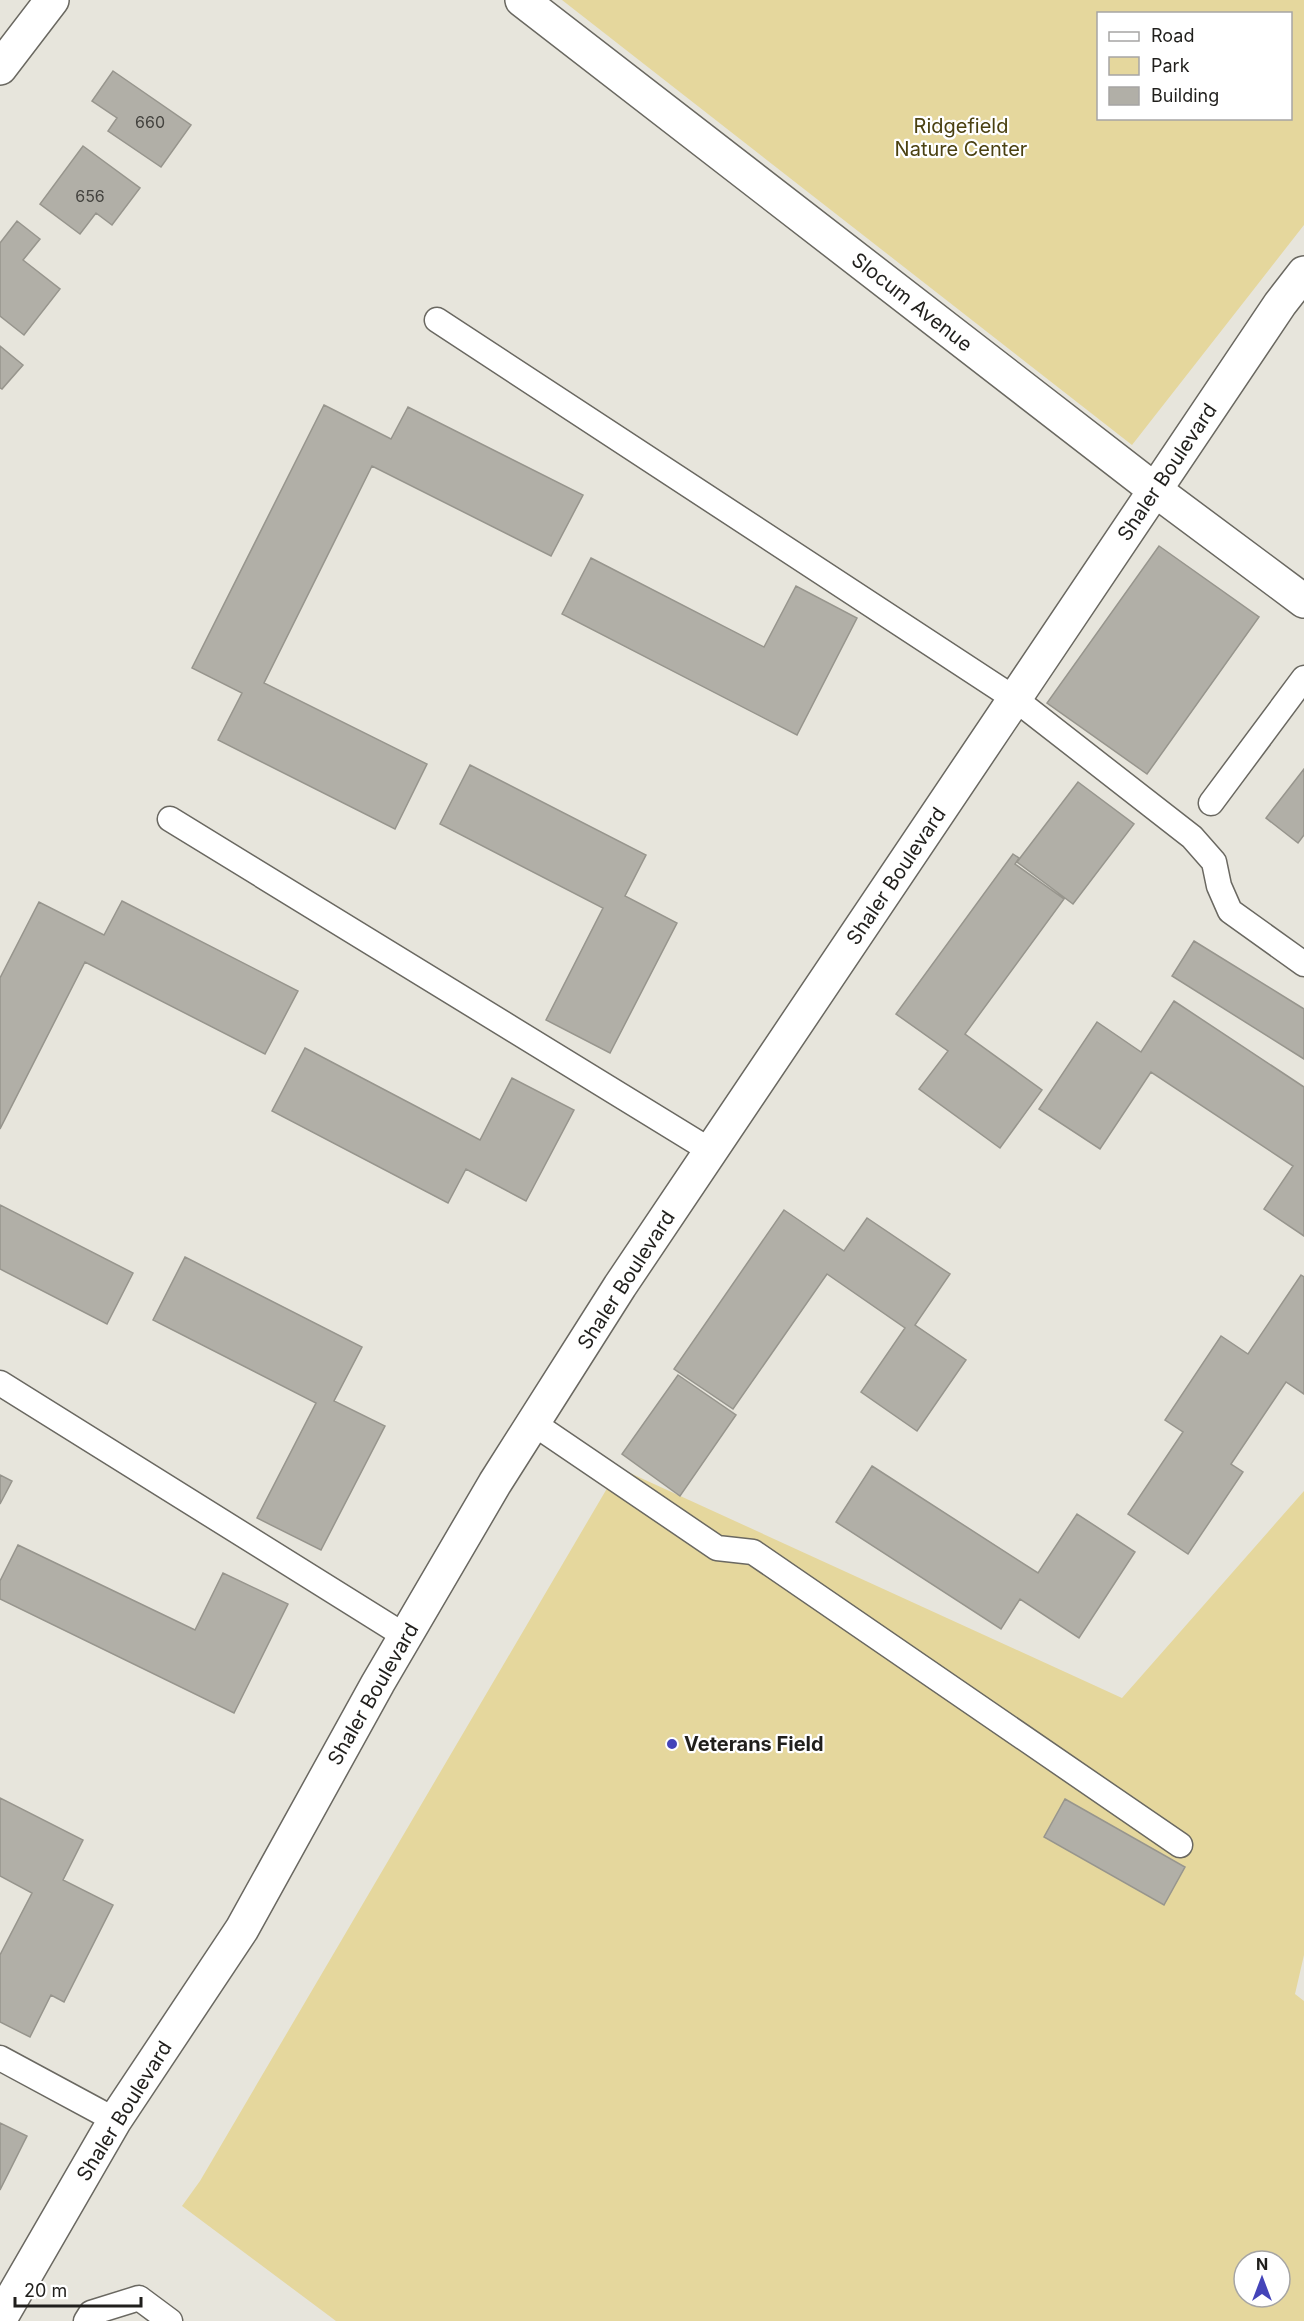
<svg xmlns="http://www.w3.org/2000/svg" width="1304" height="2321" font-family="Inter,sans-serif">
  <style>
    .green { fill: #e5d79d; fill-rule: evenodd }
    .building { fill: #b1afa7; stroke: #97958d; stroke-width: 1.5 }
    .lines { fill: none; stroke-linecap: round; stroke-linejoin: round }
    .lane-casing { stroke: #6a6861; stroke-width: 27 }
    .street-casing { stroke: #6a6861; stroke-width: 36 }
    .secondary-casing { stroke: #6a6861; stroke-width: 36 }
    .lane { stroke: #fff; stroke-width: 24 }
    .street { stroke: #fff; stroke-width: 33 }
    .secondary { stroke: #fff; stroke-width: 33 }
    .poi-dot { fill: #4444b9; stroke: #fff; stroke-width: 2 }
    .labels { text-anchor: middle; stroke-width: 4.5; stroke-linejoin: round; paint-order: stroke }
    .number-label { font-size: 16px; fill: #44433f }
    .park-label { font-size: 20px; fill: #4b4111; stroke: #fff }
    .street-label { font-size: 20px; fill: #201f1c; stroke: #fff }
    .poi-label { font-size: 20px; font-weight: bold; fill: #201f1c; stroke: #fff; text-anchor: start }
  </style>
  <rect width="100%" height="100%" fill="#e7e5dc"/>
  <path class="green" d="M 562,0 L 1304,0 L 1304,225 L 1132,445 ZM 1098,14 L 1290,14 L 1290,118 L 1098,118 Z
    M 619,1468 L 1122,1698 L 1304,1491 L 1304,1955 L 1295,1994 L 1304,2001 L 1304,2321 L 336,2321 L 182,2206 L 200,2181 ZM 1244,2261 L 1280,2261 L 1280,2297 L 1244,2297 Z"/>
  <path class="building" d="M 113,71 L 191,125 L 161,167 L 108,131 L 117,118 L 92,101 Z
    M 83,146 L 140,188 L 112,225 L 96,213 L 80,234 L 40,204 Z
    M 17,221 L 40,239 L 23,260 L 60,289 L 24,335 L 0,316 L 0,243 Z
    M 0,346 L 23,365 L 2,389 L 0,388 Z
    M 324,405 L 391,439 L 408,407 L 583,495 L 551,556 L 372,466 L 264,683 L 427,764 L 395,829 L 218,740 L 242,693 L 192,668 Z
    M 1159,546 L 1259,617 L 1147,774 L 1047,703 Z
    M 591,558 L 764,647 L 796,586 L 857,618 L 797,735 L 562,614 Z
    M 470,765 L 646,855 L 625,896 L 677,923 L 610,1053 L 546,1020 L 603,908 L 440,824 Z
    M 1304,769 L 1304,835 L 1298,843 L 1266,818 Z
    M 1078,782 L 1134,824 L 1073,904 L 1017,862 Z
    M 1013,854 L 1019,858 L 1015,864 L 1064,899 L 965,1034 L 1042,1090 L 1000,1148 L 919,1089 L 948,1051 L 896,1014 Z
    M 122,901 L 298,991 L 265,1054 L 85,962 L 0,1129 L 0,978 L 39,902 L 104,935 Z
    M 1194,941 L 1304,1009 L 1304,1059 L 1172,976 Z
    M 1174,1001 L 1304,1087 L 1304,1236 L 1264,1209 L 1293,1166 L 1151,1072 L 1100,1149 L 1039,1109 L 1097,1022 L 1141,1052 Z
    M 305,1048 L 480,1140 L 512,1078 L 574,1110 L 526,1201 L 466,1169 L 448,1203 L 272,1111 Z
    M 0,1205 L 133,1273 L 107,1324 L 0,1269 Z
    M 784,1210 L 844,1251 L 867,1218 L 950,1274 L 915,1325 L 966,1360 L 917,1431 L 861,1392 L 905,1328 L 827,1274 L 733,1409 L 674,1369 Z
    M 185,1257 L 362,1347 L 334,1401 L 385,1426 L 321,1550 L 257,1518 L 316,1403 L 153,1320 Z
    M 1301,1275 L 1304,1277 L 1304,1394 L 1286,1382 L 1231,1464 L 1243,1472 L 1188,1554 L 1128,1514 L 1183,1432 L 1165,1420 L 1221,1336 L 1248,1354 Z
    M 678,1375 L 736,1415 L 680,1496 L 622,1454 Z
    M 872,1466 L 1038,1573 L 1077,1514 L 1135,1552 L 1079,1638 L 1020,1599 L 1001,1629 L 836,1522 Z
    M 0,1475 L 12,1481 L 0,1504 Z
    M 18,1545 L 195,1630 L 223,1573 L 288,1604 L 234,1713 L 0,1599 L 0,1581 Z
    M 0,1798 L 83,1840 L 63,1880 L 113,1905 L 64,2002 L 51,1995 L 30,2037 L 0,2022 L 0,1955 L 32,1893 L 0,1876 Z
    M 1065,1799 L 1185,1867 L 1164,1905 L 1044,1837 Z
    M 0,2123 L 27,2136 L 0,2190 Z"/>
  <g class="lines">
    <defs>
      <path id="lane" d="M 437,320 L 1015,699 L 1192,837 L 1214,862 L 1219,886 L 1230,911 L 1304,964
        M 1211,803 L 1304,678
        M 170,819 L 711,1151
        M 0,1383 L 405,1636
        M 533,1423 L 717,1548 L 753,1552 L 1180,1845
        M 0,2058 L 115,2120
        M 86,2321 L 91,2313 L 139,2298 L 170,2321"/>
      <path id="street" d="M 522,0 L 1155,490 L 1304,601
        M 0,68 L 52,0"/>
      <path id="secondary" d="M 0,2319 L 115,2120 L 242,1929 L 378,1683 L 495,1483 L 620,1286 L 1280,304 L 1304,273"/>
    </defs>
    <use href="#lane" class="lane-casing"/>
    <use href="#street" class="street-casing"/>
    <use href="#secondary" class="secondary-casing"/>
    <use href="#lane" class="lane"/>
    <use href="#street" class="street"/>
    <use href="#secondary" class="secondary"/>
  </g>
  <circle class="poi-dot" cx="672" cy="1744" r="6"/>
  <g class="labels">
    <g class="number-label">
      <text x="150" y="128">660</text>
      <text x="90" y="202">656</text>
    </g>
    <g class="park-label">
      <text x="961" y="133">Ridgefield<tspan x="961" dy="23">Nature Center</tspan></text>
    </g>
    <g class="street-label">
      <text transform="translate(912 302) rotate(38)" y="7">Slocum Avenue</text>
      <text transform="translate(1167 472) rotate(-56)" y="7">Shaler Boulevard</text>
      <text transform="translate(896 876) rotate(-56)" y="7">Shaler Boulevard</text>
      <text transform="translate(626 1280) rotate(-57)" y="7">Shaler Boulevard</text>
      <text transform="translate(373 1694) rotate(-60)" y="7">Shaler Boulevard</text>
      <text transform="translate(124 2111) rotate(-58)" y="7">Shaler Boulevard</text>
    </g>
    <g class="poi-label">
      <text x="684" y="1751">Veterans Field</text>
    </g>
  </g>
  <rect x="1097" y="12" width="195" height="108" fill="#ffffff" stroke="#a6a5a4" stroke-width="1.5"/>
  <rect x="1109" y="32" width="30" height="9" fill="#ffffff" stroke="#a6a5a4" stroke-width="1.5"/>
  <text x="1151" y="42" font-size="18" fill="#201f1c">Road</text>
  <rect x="1109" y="57" width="30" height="18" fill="#e5d79d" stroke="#a6a5a4" stroke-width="1.5"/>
  <text x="1151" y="72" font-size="18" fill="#201f1c">Park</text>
  <rect x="1109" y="87" width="30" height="18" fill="#b1afa7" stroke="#a6a5a4" stroke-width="1.5"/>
  <text x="1151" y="102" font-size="18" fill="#201f1c">Building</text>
  <g transform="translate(1262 2279)"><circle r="28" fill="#ffffff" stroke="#a6a5a4" stroke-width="1.5"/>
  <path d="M0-4.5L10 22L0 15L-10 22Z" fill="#4444b9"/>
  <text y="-9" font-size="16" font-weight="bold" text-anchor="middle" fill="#201f1c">N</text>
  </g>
  <path d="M15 2297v9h126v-9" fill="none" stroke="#201f1c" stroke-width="3"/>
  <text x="24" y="2297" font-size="18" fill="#201f1c" stroke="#ffffff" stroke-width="4.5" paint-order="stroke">20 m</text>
</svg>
